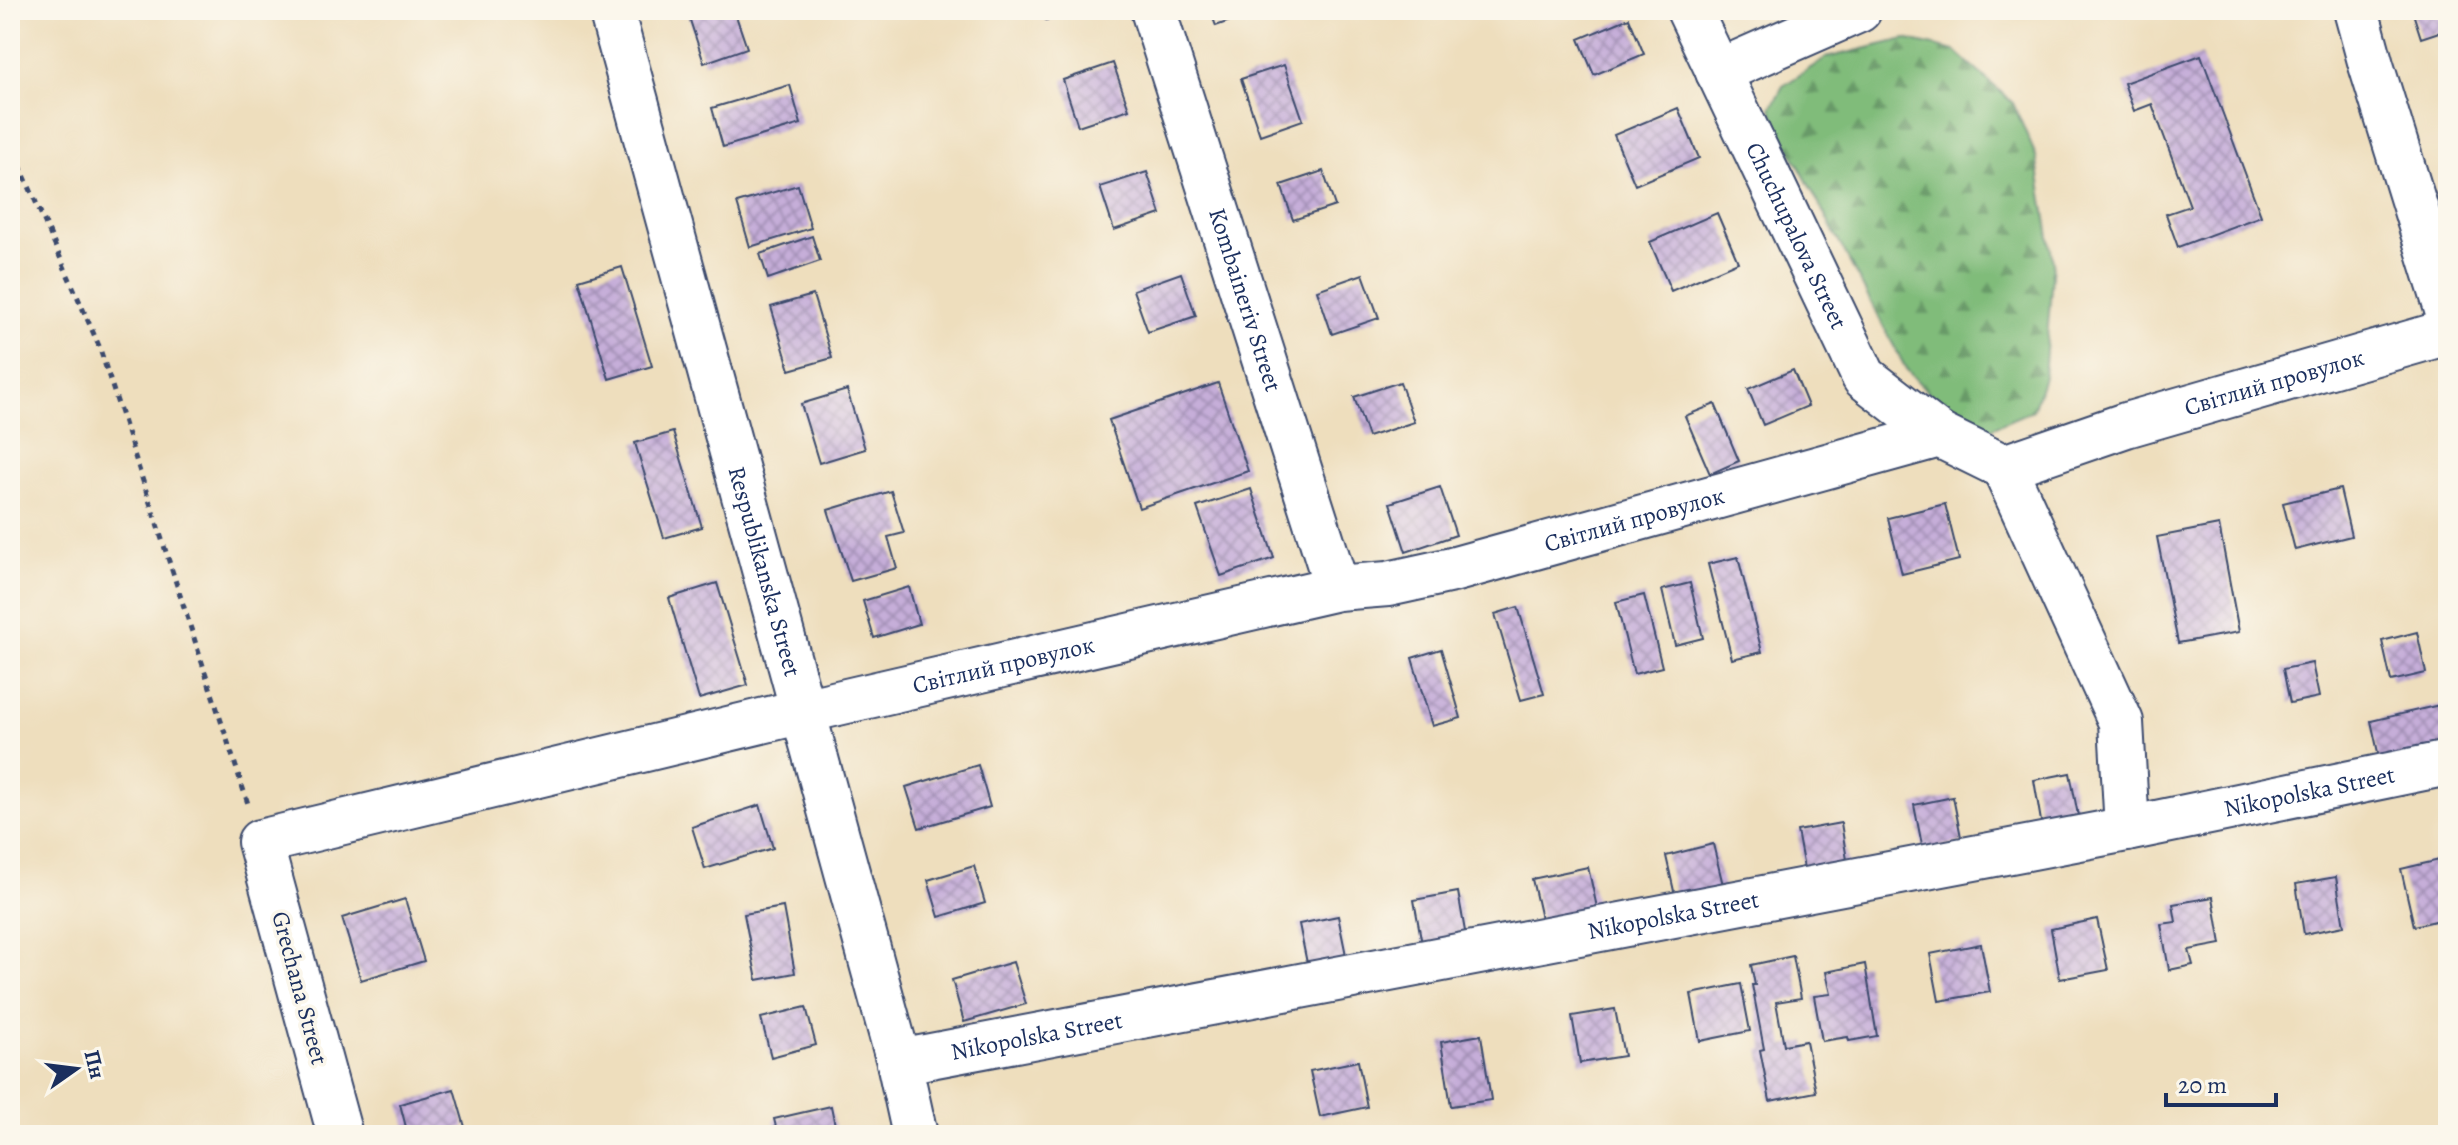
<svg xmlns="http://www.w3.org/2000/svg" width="2458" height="1145" font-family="Alegreya,serif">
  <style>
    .forest { fill: url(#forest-firs); stroke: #4e766c; stroke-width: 2 }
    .building { fill: url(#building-cross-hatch) }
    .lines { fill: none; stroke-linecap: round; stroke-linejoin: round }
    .minor-casing { stroke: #3b496c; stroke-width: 48 }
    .path { stroke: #3b496c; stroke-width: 5; stroke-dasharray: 6 6; stroke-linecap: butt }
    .minor { stroke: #fff; stroke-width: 44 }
    .labels { text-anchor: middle; stroke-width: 7; stroke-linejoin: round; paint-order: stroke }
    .street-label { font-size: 24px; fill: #1b2f5e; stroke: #fbf7ec }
  </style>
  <defs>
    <pattern id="forest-firs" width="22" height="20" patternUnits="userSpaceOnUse" patternTransform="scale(2)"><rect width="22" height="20" fill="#80bc7a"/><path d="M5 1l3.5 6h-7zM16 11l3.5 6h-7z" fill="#689967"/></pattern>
    <pattern id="building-cross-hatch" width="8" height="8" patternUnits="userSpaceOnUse" patternTransform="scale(2)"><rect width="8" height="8" fill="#c6aed9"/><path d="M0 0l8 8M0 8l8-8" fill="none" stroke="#a08eb3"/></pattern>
  </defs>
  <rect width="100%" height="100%" fill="#fbf7ec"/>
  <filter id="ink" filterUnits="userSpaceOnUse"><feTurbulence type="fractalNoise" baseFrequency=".0125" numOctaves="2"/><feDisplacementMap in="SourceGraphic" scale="16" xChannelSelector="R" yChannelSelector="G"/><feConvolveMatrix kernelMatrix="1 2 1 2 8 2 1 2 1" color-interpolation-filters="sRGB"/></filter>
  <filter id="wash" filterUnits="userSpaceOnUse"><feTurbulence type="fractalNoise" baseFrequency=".006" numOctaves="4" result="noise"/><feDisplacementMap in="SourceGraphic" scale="32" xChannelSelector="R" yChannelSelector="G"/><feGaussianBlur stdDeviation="1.8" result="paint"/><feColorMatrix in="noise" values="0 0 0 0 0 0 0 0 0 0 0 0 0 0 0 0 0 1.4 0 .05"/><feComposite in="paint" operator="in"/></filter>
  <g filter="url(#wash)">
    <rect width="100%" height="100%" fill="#eedebd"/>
    <path class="forest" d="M 1905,39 L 1955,51 L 2013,103 L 2036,156 L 2053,262 L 2044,377 L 2033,410 L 1985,431 L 1940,405 L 1906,369 L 1780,130 L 1771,108 L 1783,86 L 1826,58 Z"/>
    <g id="blocks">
      <path class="building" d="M 691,10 L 734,10 L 747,48 L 704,63 L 687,11 Z
        M 1043,10 L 1076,10 L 1046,21 Z
        M 1210,10 L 1260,10 L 1216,26 Z
        M 2412,10 L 2448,10 L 2448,29 L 2421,38 Z
        M 1629,18 L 1644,54 L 1594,75 L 1579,39 Z
        M 2201,55 L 2261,216 L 2178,247 L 2166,214 L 2190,206 L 2152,104 L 2134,111 L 2124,83 Z
        M 1113,63 L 1129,109 L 1078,126 L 1063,80 Z
        M 1284,65 L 1303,120 L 1260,135 L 1241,79 Z
        M 790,85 L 801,124 L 723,147 L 712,108 Z
        M 1678,108 L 1699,158 L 1635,185 L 1614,135 Z
        M 1323,171 L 1335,206 L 1293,220 L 1281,185 Z
        M 1147,172 L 1161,214 L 1114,230 L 1100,187 Z
        M 798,185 L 811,228 L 750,247 L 737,203 Z
        M 1717,213 L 1738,262 L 1671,291 L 1650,242 Z
        M 812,236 L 820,261 L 768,279 L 760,254 Z
        M 622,267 L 652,366 L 609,379 L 579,280 Z
        M 1181,273 L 1196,316 L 1148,332 L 1133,290 Z
        M 1363,274 L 1379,318 L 1332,334 L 1317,290 Z
        M 813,295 L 832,358 L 790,370 L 771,307 Z
        M 1793,370 L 1808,406 L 1763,425 L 1748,389 Z
        M 1400,382 L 1414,422 L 1368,437 L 1354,397 Z
        M 1218,383 L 1248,471 L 1139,508 L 1109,420 Z
        M 847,390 L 865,449 L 819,463 L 801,404 Z
        M 1715,404 L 1739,461 L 1710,474 L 1685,416 Z
        M 673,432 L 702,527 L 664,538 L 635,443 Z
        M 1440,487 L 1456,535 L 1406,552 L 1390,503 Z
        M 1251,489 L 1274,558 L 1221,576 L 1197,507 Z
        M 2340,489 L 2351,536 L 2295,550 L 2283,503 Z
        M 891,491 L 904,533 L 888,537 L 897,568 L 851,581 L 828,510 Z
        M 1945,504 L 1959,560 L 1902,574 L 1888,518 Z
        M 2219,525 L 2239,632 L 2178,643 L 2157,537 Z
        M 1738,557 L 1762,652 L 1732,659 L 1708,564 Z
        M 717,583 L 748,685 L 699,699 L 669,598 Z
        M 1690,583 L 1703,638 L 1675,645 L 1662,590 Z
        M 909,587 L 919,624 L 874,638 L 863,601 Z
        M 1644,595 L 1662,667 L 1634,674 L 1616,602 Z
        M 1518,607 L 1544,694 L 1521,700 L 1495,614 Z
        M 2417,632 L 2426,673 L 2391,681 L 2382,641 Z
        M 1441,649 L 1461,718 L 1432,726 L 1412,658 Z
        M 2312,663 L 2319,697 L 2290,703 L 2283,669 Z
        M 2448,703 L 2448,751 L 2381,766 L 2371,721 Z
        M 978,765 L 990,807 L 919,828 L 906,787 Z
        M 2070,773 L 2080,826 L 2043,833 L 2034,780 Z
        M 1953,797 L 1962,842 L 1923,850 L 1914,805 Z
        M 760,805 L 773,848 L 705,869 L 692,827 Z
        M 1841,823 L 1848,866 L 1805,874 L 1797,831 Z
        M 1713,844 L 1724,889 L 1676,900 L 1666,856 Z
        M 2448,858 L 2448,918 L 2414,926 L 2401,869 Z
        M 974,866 L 985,903 L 939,917 L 928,880 Z
        M 1588,867 L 1598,912 L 1542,923 L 1532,879 Z
        M 2336,877 L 2344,926 L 2304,934 L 2296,884 Z
        M 1458,892 L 1466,937 L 1422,944 L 1414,900 Z
        M 2213,897 L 2221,944 L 2189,950 L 2193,965 L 2169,970 L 2161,924 L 2176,922 L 2173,904 Z
        M 405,899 L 424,961 L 361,980 L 342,918 Z
        M 783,907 L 795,973 L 757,980 L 744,914 Z
        M 1338,916 L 1347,960 L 1308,968 L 1299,924 Z
        M 2097,919 L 2108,970 L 2060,979 L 2051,929 Z
        M 1981,944 L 1990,992 L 1939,1001 L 1930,954 Z
        M 1793,956 L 1801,998 L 1776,1002 L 1784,1045 L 1806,1041 L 1816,1092 L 1770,1101 L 1760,1050 L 1764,1049 L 1752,985 L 1755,985 L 1751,965 Z
        M 1013,962 L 1026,1004 L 964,1022 L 952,980 Z
        M 1865,964 L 1877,1036 L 1849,1041 L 1848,1037 L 1822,1041 L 1814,996 L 1831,994 L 1826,972 Z
        M 1741,984 L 1750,1031 L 1700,1041 L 1691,994 Z
        M 806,1007 L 816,1045 L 771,1057 L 761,1018 Z
        M 1615,1009 L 1624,1056 L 1580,1063 L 1572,1016 Z
        M 1481,1035 L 1491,1100 L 1451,1106 L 1441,1042 Z
        M 1358,1061 L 1367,1107 L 1320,1117 L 1310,1071 Z
        M 454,1089 L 465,1127 L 437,1135 L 408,1135 L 400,1104 Z
        M 831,1106 L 837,1135 L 778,1135 L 774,1119 Z"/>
    </g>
  </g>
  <g filter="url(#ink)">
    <use href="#blocks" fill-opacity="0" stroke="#3b496c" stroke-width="2"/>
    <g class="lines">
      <defs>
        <g id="minor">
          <path id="s1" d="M 611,10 L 899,1062 L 915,1135"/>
          <path id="s2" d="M 1153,10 L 1337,588"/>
          <path id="s3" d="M 1689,10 L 1864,377 L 1939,435"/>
          <path d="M 2356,10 L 2371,65 L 2448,313"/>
          <path d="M 1718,72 L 1859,10"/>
          <path d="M 2004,467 L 2121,722 L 2127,829"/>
          <path id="s4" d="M 899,1062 L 2127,829 L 2448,763"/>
          <path id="s5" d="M 340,1135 L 260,842 L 803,711 L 1337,588 L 1388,584 L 1452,570 L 1939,435 L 2004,467 L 2126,425 L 2448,332"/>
        </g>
      </defs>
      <use href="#minor" class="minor-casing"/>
      <path class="path" d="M 10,143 L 99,346 L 249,807"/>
      <use href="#minor" class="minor"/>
    </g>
  </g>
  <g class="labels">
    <g class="street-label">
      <text dy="8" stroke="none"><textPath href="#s3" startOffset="250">Chuchupalova Street</textPath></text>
      <text dy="8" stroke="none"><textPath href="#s2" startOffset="304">Kombaineriv Street</textPath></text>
      <text dy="8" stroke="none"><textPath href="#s5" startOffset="2388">Світлий провулок</textPath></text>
      <text dy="8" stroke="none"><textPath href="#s5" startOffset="1716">Світлий провулок</textPath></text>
      <text dy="8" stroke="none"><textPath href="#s1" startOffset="582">Respublikanska Street</textPath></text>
      <text dy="8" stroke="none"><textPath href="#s5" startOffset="1068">Світлий провулок</textPath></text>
      <text dy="8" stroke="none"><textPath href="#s4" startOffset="1436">Nikopolska Street</textPath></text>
      <text dy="8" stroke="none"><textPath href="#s4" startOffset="788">Nikopolska Street</textPath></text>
      <text transform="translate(300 988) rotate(75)" y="8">Grechana Street</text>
      <text dy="8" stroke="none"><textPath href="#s4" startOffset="140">Nikopolska Street</textPath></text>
    </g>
  </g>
  <rect width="2458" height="1145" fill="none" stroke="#fbf7ec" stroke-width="40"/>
  <g transform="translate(76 1069) rotate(76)" stroke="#fbf7ec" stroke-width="6" paint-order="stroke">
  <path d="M0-6L14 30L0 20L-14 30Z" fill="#1b2f5e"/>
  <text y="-12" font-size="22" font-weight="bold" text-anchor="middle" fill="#1b2f5e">Пн</text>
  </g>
  <path d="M2166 1093v12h110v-12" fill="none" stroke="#1b2f5e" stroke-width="4"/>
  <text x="2178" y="1093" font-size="24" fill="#1b2f5e" stroke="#fbf7ec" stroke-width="6" paint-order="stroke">20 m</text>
</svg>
